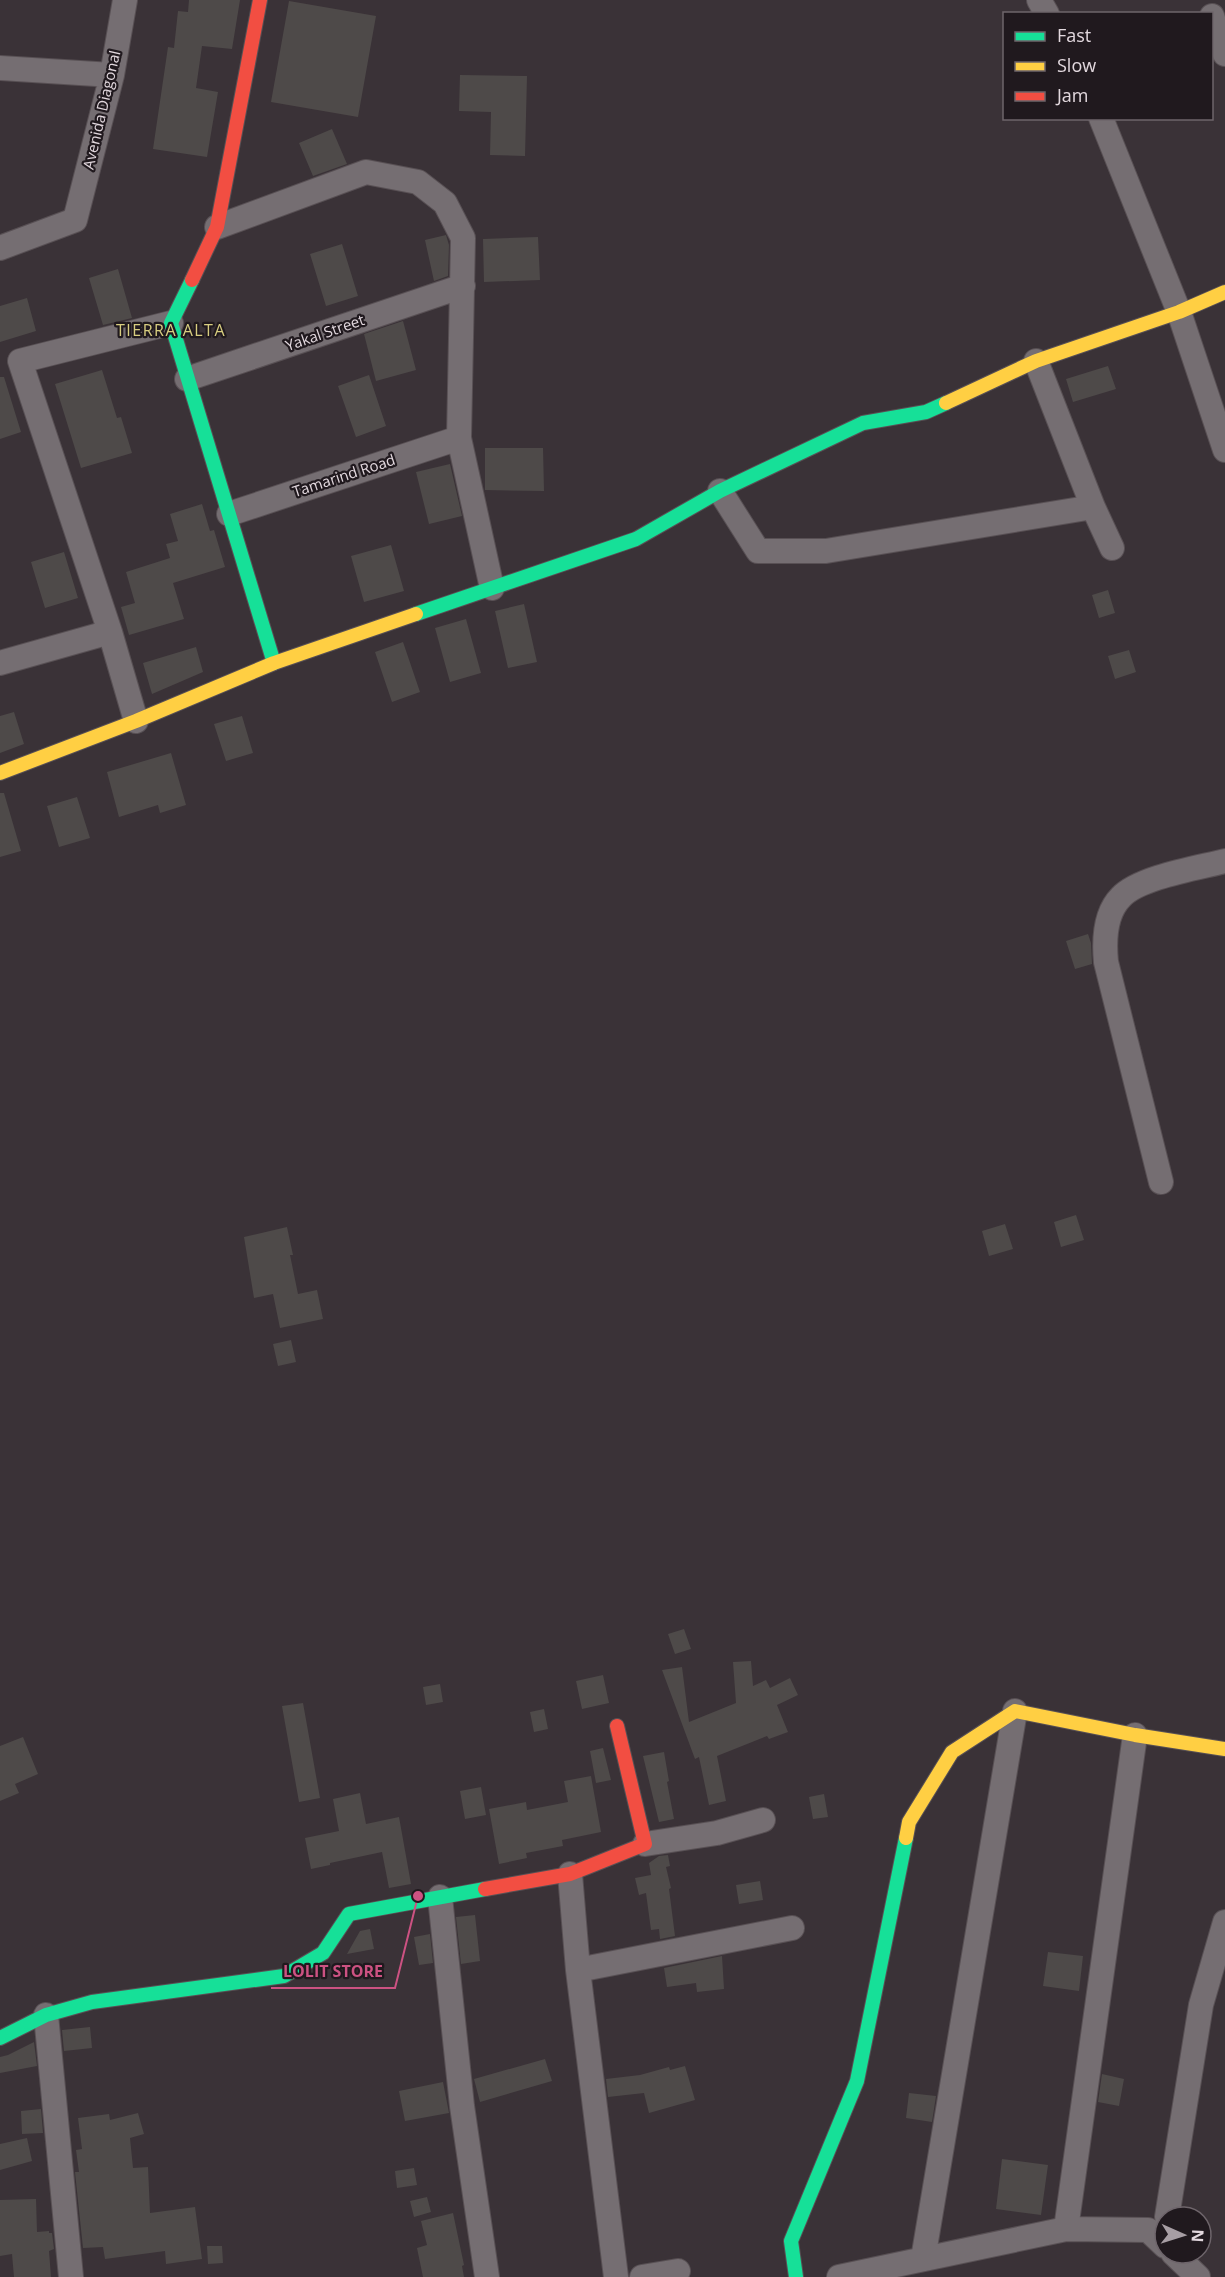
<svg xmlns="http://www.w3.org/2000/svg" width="1225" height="2277" font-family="'Open Sans',sans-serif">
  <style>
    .building { fill: #4e4a49 }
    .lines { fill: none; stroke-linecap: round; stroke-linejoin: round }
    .street-casing { stroke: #585054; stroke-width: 26 }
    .fast-casing { stroke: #585054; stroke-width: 16 }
    .slow-casing { stroke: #585054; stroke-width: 16 }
    .jam-casing { stroke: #585054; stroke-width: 16 }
    .street { stroke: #756e72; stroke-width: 24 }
    .fast { stroke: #16e098; stroke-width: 14 }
    .slow { stroke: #ffcf43; stroke-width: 14 }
    .jam { stroke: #f24e42; stroke-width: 14 }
    .labels { text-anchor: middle; stroke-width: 4.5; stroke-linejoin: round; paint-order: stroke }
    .street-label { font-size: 15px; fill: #e2d8de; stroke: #20191e }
    .neighbourhood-label { font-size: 16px; letter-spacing: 1.5px; fill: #d8ce80; stroke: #20191e }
    .leader { fill: none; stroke: #cc5282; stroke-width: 2 }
    .callout-dot { fill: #cc5282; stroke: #20191e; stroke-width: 2 }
    .callout-label { font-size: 16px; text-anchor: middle; font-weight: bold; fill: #cc5282; stroke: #20191e; stroke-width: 4.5; stroke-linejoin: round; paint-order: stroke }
  </style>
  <rect width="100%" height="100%" fill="#3a3237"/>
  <path class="building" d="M 189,0 L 240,0 L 232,49 L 202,46 L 196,88 L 218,92 L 207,157 L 153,149 L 168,47 L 174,48 L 178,11 L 188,12 Z
    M 289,1 L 376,16 L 358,117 L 271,102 Z
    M 460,75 L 527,76 L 525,156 L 490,155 L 491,112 L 459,111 Z
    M 332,129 L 347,164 L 313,176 L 299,143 Z
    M 446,235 L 449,245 L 448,276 L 434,281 L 425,240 Z
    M 538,237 L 540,280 L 484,282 L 483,239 Z
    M 342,244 L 358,296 L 326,306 L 310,254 Z
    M 118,269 L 132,318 L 103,325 L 89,278 Z
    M 27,298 L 36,331 L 0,342 L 0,306 Z
    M 403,321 L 416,370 L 376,381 L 364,334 Z
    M 1108,366 L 1116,389 L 1073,402 L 1066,379 Z
    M 102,370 L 117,418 L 121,417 L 132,453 L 81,468 L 55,384 Z
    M 369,375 L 386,426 L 356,437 L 338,386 Z
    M 0,377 L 4,377 L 21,432 L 0,439 Z
    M 485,448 L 543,448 L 544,491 L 485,490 Z
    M 450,464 L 462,516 L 429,524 L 416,472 Z
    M 202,504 L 210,531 L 214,530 L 225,567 L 173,583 L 184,619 L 129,635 L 121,607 L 135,603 L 126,572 L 170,558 L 166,544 L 178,541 L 170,514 Z
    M 391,545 L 404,591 L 364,602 L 351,556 Z
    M 64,552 L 78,598 L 45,608 L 31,562 Z
    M 1108,590 L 1115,613 L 1099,618 L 1092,595 Z
    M 524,604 L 537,662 L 508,668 L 495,611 Z
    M 466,619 L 481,673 L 450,682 L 435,628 Z
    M 403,642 L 420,692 L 392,702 L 375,652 Z
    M 196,647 L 203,672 L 152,694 L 143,663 Z
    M 1129,650 L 1136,672 L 1115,679 L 1108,656 Z
    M 14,712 L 24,744 L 0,753 L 0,716 Z
    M 242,716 L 253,753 L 226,761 L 214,724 Z
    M 171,753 L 186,805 L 160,813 L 158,805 L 119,817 L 107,772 Z
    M 0,793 L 4,793 L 21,851 L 0,857 Z
    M 77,797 L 90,838 L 59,847 L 47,806 Z
    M 1088,934 L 1091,943 L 1092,964 L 1075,969 L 1066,941 Z
    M 1076,1215 L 1084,1240 L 1061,1247 L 1054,1222 Z
    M 1005,1224 L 1013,1249 L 989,1256 L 982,1231 Z
    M 287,1227 L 293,1255 L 290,1255 L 298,1294 L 317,1290 L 323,1319 L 280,1328 L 273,1294 L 254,1298 L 244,1237 Z
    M 291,1340 L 296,1362 L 278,1366 L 273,1344 Z
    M 684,1629 L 691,1649 L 675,1654 L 668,1634 Z
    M 751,1661 L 753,1686 L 766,1680 L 770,1688 L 790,1678 L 798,1695 L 777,1705 L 788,1732 L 769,1739 L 767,1736 L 717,1756 L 726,1801 L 709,1805 L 699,1757 L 695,1759 L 662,1670 L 682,1667 L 689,1722 L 736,1703 L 733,1662 Z
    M 603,1675 L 609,1703 L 582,1709 L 576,1681 Z
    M 440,1684 L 443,1702 L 426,1705 L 423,1687 Z
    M 303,1703 L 320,1798 L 299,1802 L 282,1706 Z
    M 544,1709 L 548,1729 L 534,1732 L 530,1712 Z
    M 23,1737 L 38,1774 L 15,1784 L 19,1793 L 0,1801 L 0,1746 Z
    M 603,1748 L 611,1780 L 596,1783 L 590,1751 Z
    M 664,1752 L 669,1781 L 667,1782 L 674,1819 L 659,1822 L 643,1756 Z
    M 591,1776 L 601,1832 L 562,1840 L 563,1846 L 526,1853 L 527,1858 L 499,1864 L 489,1809 L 526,1802 L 527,1810 L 568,1802 L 564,1781 Z
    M 481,1787 L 486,1815 L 465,1819 L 460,1791 Z
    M 360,1793 L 366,1824 L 399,1817 L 411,1884 L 389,1888 L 382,1852 L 330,1863 L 330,1865 L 311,1869 L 305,1838 L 339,1831 L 333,1799 Z
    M 824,1794 L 828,1817 L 813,1819 L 809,1797 Z
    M 668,1855 L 670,1866 L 666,1867 L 671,1888 L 669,1889 L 675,1936 L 660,1939 L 659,1929 L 651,1930 L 646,1893 L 639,1895 L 635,1878 L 651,1875 L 649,1863 L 659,1856 Z
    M 760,1881 L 763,1900 L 739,1904 L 736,1885 Z
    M 475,1915 L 480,1961 L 461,1964 L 456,1917 Z
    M 370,1929 L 374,1949 L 347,1954 L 360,1931 Z
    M 430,1934 L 433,1963 L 419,1965 L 414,1937 Z
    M 1048,1952 L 1083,1956 L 1079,1991 L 1043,1986 Z
    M 722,1956 L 724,1989 L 697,1992 L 696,1983 L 667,1987 L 664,1968 Z
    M 90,2027 L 92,2048 L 64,2051 L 62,2030 Z
    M 34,2042 L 37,2066 L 0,2073 L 0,2057 L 8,2055 Z
    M 545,2059 L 552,2081 L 480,2102 L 474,2079 Z
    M 685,2066 L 695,2100 L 649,2113 L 644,2093 L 608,2097 L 606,2079 L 640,2075 L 669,2067 L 670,2070 Z
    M 1102,2074 L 1124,2079 L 1119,2106 L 1098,2102 Z
    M 443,2082 L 449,2113 L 405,2121 L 399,2091 Z
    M 909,2093 L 936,2096 L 932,2122 L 906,2118 Z
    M 41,2109 L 43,2133 L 22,2134 L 21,2111 Z
    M 138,2113 L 144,2134 L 130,2138 L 133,2168 L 148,2167 L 150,2213 L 195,2207 L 202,2259 L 166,2264 L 165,2251 L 105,2259 L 103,2247 L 83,2248 L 75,2172 L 79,2172 L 76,2150 L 82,2149 L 78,2118 L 109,2114 L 110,2120 Z
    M 27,2138 L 32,2161 L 0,2170 L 0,2144 Z
    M 1002,2159 L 1048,2165 L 1041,2215 L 996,2209 Z
    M 414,2168 L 417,2185 L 397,2188 L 395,2171 Z
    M 427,2197 L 431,2212 L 414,2217 L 410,2201 Z
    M 36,2199 L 37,2232 L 49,2231 L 49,2233 L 52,2233 L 54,2249 L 49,2251 L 51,2277 L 14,2277 L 12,2254 L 0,2256 L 0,2200 Z
    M 453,2213 L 464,2265 L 462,2266 L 464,2277 L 423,2277 L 417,2248 L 427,2245 L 421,2221 Z
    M 207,2246 L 222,2246 L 223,2263 L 208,2264 Z"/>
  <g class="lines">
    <defs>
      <path id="street" d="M 1039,0 L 1047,14
        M 1212,16 L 1225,54
        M 0,68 L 112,75
        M 1101,118 L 1179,312 L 1225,450
        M 217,227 L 366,172 L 418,182 L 445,203 L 463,238 L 459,438 L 492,588
        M 0,248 L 75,220 L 112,75 L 125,0
        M 1036,361 L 1093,507 L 1112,548
        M 187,379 L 463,286
        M 720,491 L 758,551 L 826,551 L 1093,507
        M 229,514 L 459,438
        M 0,663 L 110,632
        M 136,721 L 110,632 L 20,361 L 171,323
        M 1161,1182 L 1106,962 C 1104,941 1105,913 1121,897 C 1140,877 1198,868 1225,861
        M 645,1844 L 717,1833 L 763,1820
        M 570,1874 L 578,1970 L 616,2277
        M 440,1897 L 462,2106 L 487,2277
        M 578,1970 L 792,1928
        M 46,2015 L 71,2277
        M 1167,2217 L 1201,2005 L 1225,1922
        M 1066,2229 L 1135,1735
        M 1173,2253 L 1198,2277
        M 923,2259 L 1015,1711
        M 642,2277 L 678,2271
        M 839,2277 L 1066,2229 L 1148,2230 L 1165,2246"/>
      <path id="fast" d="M 192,280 L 171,323 L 274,663
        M 416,614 L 636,539 L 720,491 L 863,423 L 926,412 L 946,403
        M 0,2038 L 46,2015 L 92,2002 L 284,1976 L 323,1953 L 349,1914 L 485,1889
        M 796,2277 L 791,2241 L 857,2081 L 906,1838"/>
      <path id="slow" d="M 946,403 L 1036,361 L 1179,312 L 1225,292
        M 0,773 L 136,721 L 274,663 L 416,614
        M 906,1838 L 909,1822 L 952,1752 L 1015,1711 L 1135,1735 L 1225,1749"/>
      <path id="jam" d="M 192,280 L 217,227 L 260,0
        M 485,1889 L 570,1874 L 645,1844 L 617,1726"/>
    </defs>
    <use href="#street" class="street-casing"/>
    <use href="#fast" class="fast-casing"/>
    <use href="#slow" class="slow-casing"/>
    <use href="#jam" class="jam-casing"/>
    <use href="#street" class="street"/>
    <use href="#fast" class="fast"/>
    <use href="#slow" class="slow"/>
    <use href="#jam" class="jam"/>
  </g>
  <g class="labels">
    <g class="street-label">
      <text transform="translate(102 110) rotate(-77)" y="5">Avenida Diagonal</text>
      <text transform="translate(325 333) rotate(-19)" y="5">Yakal Street</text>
      <text transform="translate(344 476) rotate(-18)" y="5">Tamarind Road</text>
    </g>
    <g class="neighbourhood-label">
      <text x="171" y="336">TIERRA ALTA</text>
    </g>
  </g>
  <path class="leader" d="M418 1896L395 1988H271"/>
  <circle class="callout-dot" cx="418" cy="1896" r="6"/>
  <g class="callout-label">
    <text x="333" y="1977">LOLIT STORE</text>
  </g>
  <rect x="1003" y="12" width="210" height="108" fill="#20191e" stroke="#6e656b" stroke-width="1.5"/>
  <rect x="1015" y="32" width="30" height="9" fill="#16e098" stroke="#6e656b" stroke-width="1.5"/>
  <text x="1057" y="42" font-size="18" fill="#e2d8de">Fast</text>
  <rect x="1015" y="62" width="30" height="9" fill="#ffcf43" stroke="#6e656b" stroke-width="1.5"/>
  <text x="1057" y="72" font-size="18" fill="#e2d8de">Slow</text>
  <rect x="1015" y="92" width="30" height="9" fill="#f24e42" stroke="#6e656b" stroke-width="1.5"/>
  <text x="1057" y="102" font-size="18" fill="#e2d8de">Jam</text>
  <g transform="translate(1183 2235) rotate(93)"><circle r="28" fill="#20191e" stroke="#6e656b" stroke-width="1.5"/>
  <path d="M0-4.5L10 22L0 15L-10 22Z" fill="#a79ea4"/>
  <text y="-9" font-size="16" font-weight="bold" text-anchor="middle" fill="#e2d8de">N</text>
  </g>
</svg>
